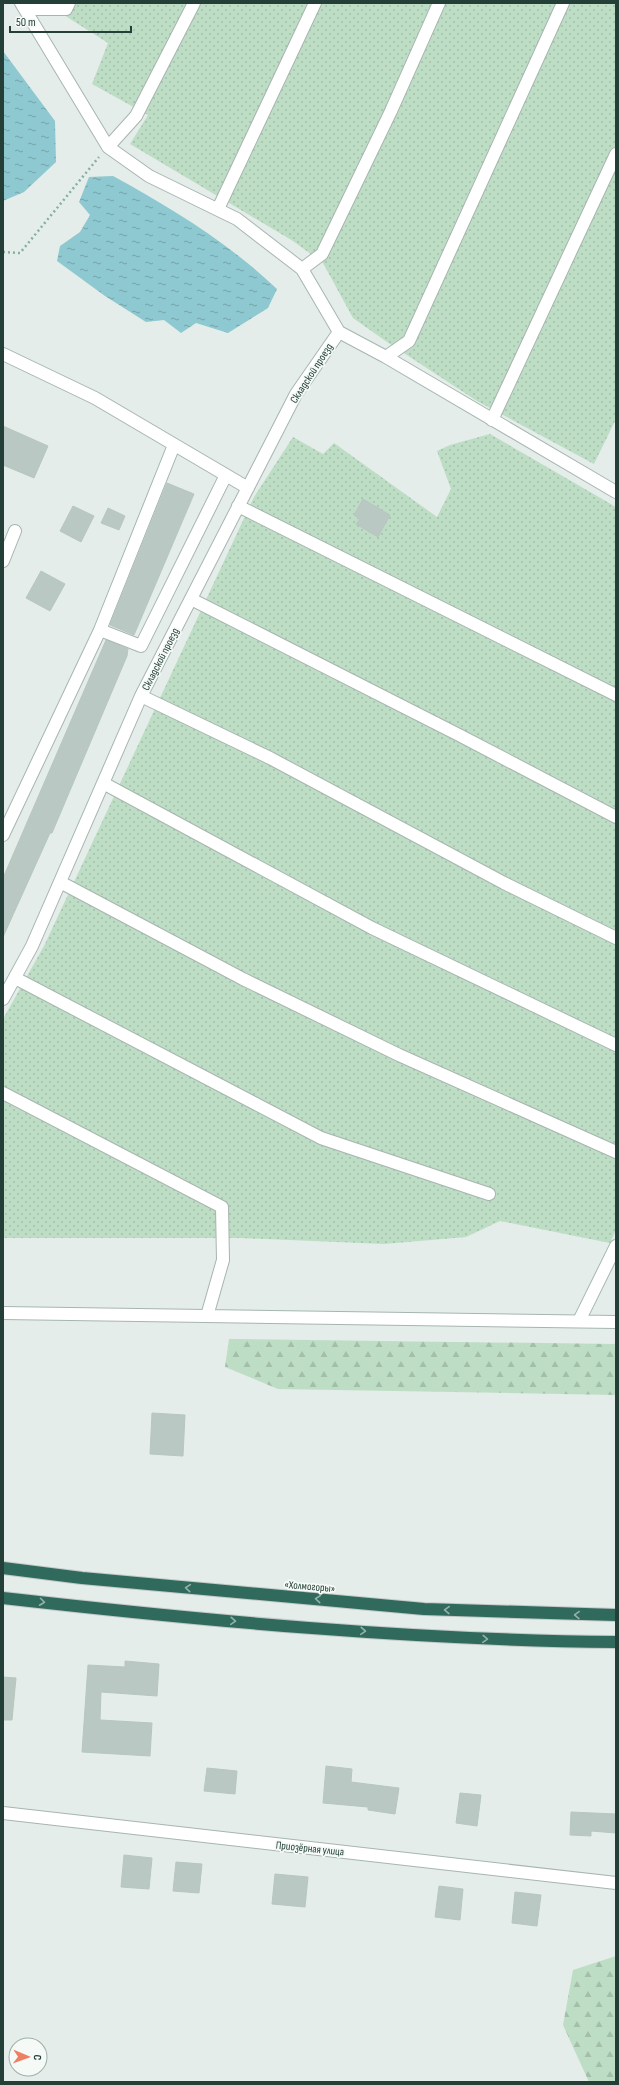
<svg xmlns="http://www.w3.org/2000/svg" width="619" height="2085" font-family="'Sofia Sans Condensed',sans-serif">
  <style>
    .grass { fill: url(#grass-dots) }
    .forest { fill: url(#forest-firs) }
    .water { fill: url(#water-ripples) }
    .building { fill: #b9c8c2; stroke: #b7c7c0 }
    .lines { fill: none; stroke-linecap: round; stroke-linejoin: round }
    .minor-casing { stroke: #a7b5b0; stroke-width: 14 }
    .highway-casing { stroke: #c2c9c7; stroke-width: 14 }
    .path { stroke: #86b0a1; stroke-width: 2.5; stroke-dasharray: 2 3; stroke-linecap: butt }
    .minor { stroke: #fff; stroke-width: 12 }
    .highway { stroke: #306a5c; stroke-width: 12 }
    .oneway { stroke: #92b2aa }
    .labels { text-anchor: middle; stroke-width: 3.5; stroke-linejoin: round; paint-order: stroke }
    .street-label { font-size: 11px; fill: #243f37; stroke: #f5faf7 }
  </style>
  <defs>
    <pattern id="grass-dots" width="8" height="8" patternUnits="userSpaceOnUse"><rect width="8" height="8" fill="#beddc5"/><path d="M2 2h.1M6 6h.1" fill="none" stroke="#a3bfaa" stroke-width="1.8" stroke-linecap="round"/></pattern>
    <pattern id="forest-firs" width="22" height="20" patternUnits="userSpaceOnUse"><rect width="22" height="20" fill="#beddc5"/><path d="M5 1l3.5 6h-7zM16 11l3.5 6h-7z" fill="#a3bfaa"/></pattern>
    <pattern id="water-ripples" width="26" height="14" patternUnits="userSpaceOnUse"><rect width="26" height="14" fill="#8ec8d0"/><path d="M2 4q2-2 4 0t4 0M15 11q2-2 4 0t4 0" fill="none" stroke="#74a4aa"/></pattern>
  </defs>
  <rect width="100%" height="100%" fill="#e4ede9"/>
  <path class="grass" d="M 54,3 L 616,3 L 616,419 L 594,464 L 477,401 L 387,342 L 353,318 L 323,263 L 293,241 L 130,144 L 148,115 L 92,84 L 108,43 L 67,17 Z
    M 490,434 L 616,507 L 616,1230 L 610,1243 L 500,1221 L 466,1237 L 384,1244 L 241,1238 L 3,1238 L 3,1019 L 44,946 L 254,497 L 293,437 L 323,454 L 334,443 L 437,517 L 451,489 L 437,451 L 450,445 Z"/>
  <path class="forest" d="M 229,1339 L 616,1344 L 616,1395 L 278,1389 L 225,1367 Z
    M 616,1956 L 616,2082 L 589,2082 L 563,2025 L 573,1970 Z"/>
  <path class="water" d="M 3,51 L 55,121 L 56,162 L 24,192 L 3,201 Z
    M 113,176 C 170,207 230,244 277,289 L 268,308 L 228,333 L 196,323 L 181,333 L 164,320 L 146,322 L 105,296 L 57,261 L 60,246 L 80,232 L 90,215 L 79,202 L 89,177 Z"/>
  <path class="building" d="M 3,426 L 48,446 L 34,478 L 3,465 Z
    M 167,483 L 194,494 L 134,635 L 110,625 Z
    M 363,499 L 390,515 L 378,537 L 356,524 L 360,519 L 354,515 Z
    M 73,506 L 94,516 L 81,542 L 60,531 Z
    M 108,508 L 125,516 L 119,530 L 101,523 Z
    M 41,571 L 65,584 L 50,611 L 26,598 Z
    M 106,640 L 128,649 L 127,656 L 52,833 L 50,833 L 3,937 L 3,878 Z
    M 152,1413 L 185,1415 L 183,1456 L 150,1454 Z
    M 125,1661 L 159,1664 L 157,1696 L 101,1692 L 100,1720 L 152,1723 L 150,1756 L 82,1752 L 88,1665 L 125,1667 Z
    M 3,1677 L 16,1678 L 12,1720 L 3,1720 Z
    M 326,1766 L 352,1769 L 351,1782 L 399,1788 L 395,1814 L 368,1810 L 368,1807 L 323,1803 Z
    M 207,1768 L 237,1771 L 235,1794 L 204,1791 Z
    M 460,1793 L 481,1795 L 477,1826 L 456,1823 Z
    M 571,1812 L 616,1814 L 616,1833 L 591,1831 L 591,1836 L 570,1835 Z
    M 124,1855 L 152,1858 L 149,1889 L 121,1887 Z
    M 176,1862 L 202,1864 L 199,1893 L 173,1891 Z
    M 275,1874 L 308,1877 L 305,1907 L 272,1904 Z
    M 439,1886 L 463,1889 L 460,1920 L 435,1917 Z
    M 515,1892 L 541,1895 L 537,1926 L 512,1923 Z"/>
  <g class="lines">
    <defs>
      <path id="minor" d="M 21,3 L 108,147 L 149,176 L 237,219 L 302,269 L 339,332 L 386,357 L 616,492
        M 25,9 L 66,9 L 69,3
        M 108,147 L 136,116 L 194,3
        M 218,209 L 315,3
        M 302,269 L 322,254 L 391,111 L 439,3
        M 3,354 L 95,398 L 248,488
        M 386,357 L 409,341 L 563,3
        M 492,420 L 616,154
        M 238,506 L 616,695
        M 3,561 L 15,531
        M 191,599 L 459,735 L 616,817
        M 100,630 L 174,445
        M 141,696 L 270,758 L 504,883 L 616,938
        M 103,783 L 372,928 L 616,1045
        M 3,835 L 100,630 L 141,646 L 226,475
        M 60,882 L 243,979 L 399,1055 L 616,1152
        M 15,978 L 321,1138 L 489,1194
        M 3,999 L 32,946 L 141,696 L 296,394 L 339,332
        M 3,1093 L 222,1207 L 223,1260 L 207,1316
        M 3,1313 L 616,1322
        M 579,1321 L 616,1246
        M 3,1813 L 616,1883"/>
      <path id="highway" d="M 3,1568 L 82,1578 L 424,1609 L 616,1615
        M 3,1598 C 206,1621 411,1640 616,1642"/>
    </defs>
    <use href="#minor" class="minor-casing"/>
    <use href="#highway" class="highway-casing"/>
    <path class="path" d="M 3,252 L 20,253 L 99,157"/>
    <use href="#minor" class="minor"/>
    <use href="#highway" class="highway"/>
  </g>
  <defs><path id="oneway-chevron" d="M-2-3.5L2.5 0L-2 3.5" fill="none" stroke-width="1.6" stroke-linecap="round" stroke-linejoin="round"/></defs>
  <g class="oneway">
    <use href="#oneway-chevron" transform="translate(188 1588) rotate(-175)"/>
    <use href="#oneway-chevron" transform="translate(318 1599) rotate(-175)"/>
    <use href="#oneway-chevron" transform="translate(42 1602) rotate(7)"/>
    <use href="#oneway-chevron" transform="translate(447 1610) rotate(-178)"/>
    <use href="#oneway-chevron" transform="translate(577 1615) rotate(-178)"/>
    <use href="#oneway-chevron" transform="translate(233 1621) rotate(4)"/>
    <use href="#oneway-chevron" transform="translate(363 1631) rotate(4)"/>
    <use href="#oneway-chevron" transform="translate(485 1639) rotate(3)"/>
  </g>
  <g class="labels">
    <g class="street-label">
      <text transform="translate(311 373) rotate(-57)" y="4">Складской проезд</text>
      <text transform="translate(160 659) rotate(-63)" y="4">Складской проезд</text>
      <text transform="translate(310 1586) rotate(5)" y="4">«Холмогоры»</text>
      <text transform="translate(310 1848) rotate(6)" y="4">Приозёрная улица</text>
    </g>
  </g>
  <rect width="619" height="2085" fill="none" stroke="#243f37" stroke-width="8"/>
  <g transform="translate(28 2057) rotate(92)"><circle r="19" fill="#f5faf7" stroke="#a1afaa"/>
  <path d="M0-3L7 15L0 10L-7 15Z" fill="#ee8062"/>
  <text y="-6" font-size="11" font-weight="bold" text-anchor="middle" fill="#243f37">С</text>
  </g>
  <path d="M10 26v6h121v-6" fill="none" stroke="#243f37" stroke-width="2"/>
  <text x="16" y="26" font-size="12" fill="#243f37" stroke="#f5faf7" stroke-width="3" paint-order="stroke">50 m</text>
</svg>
